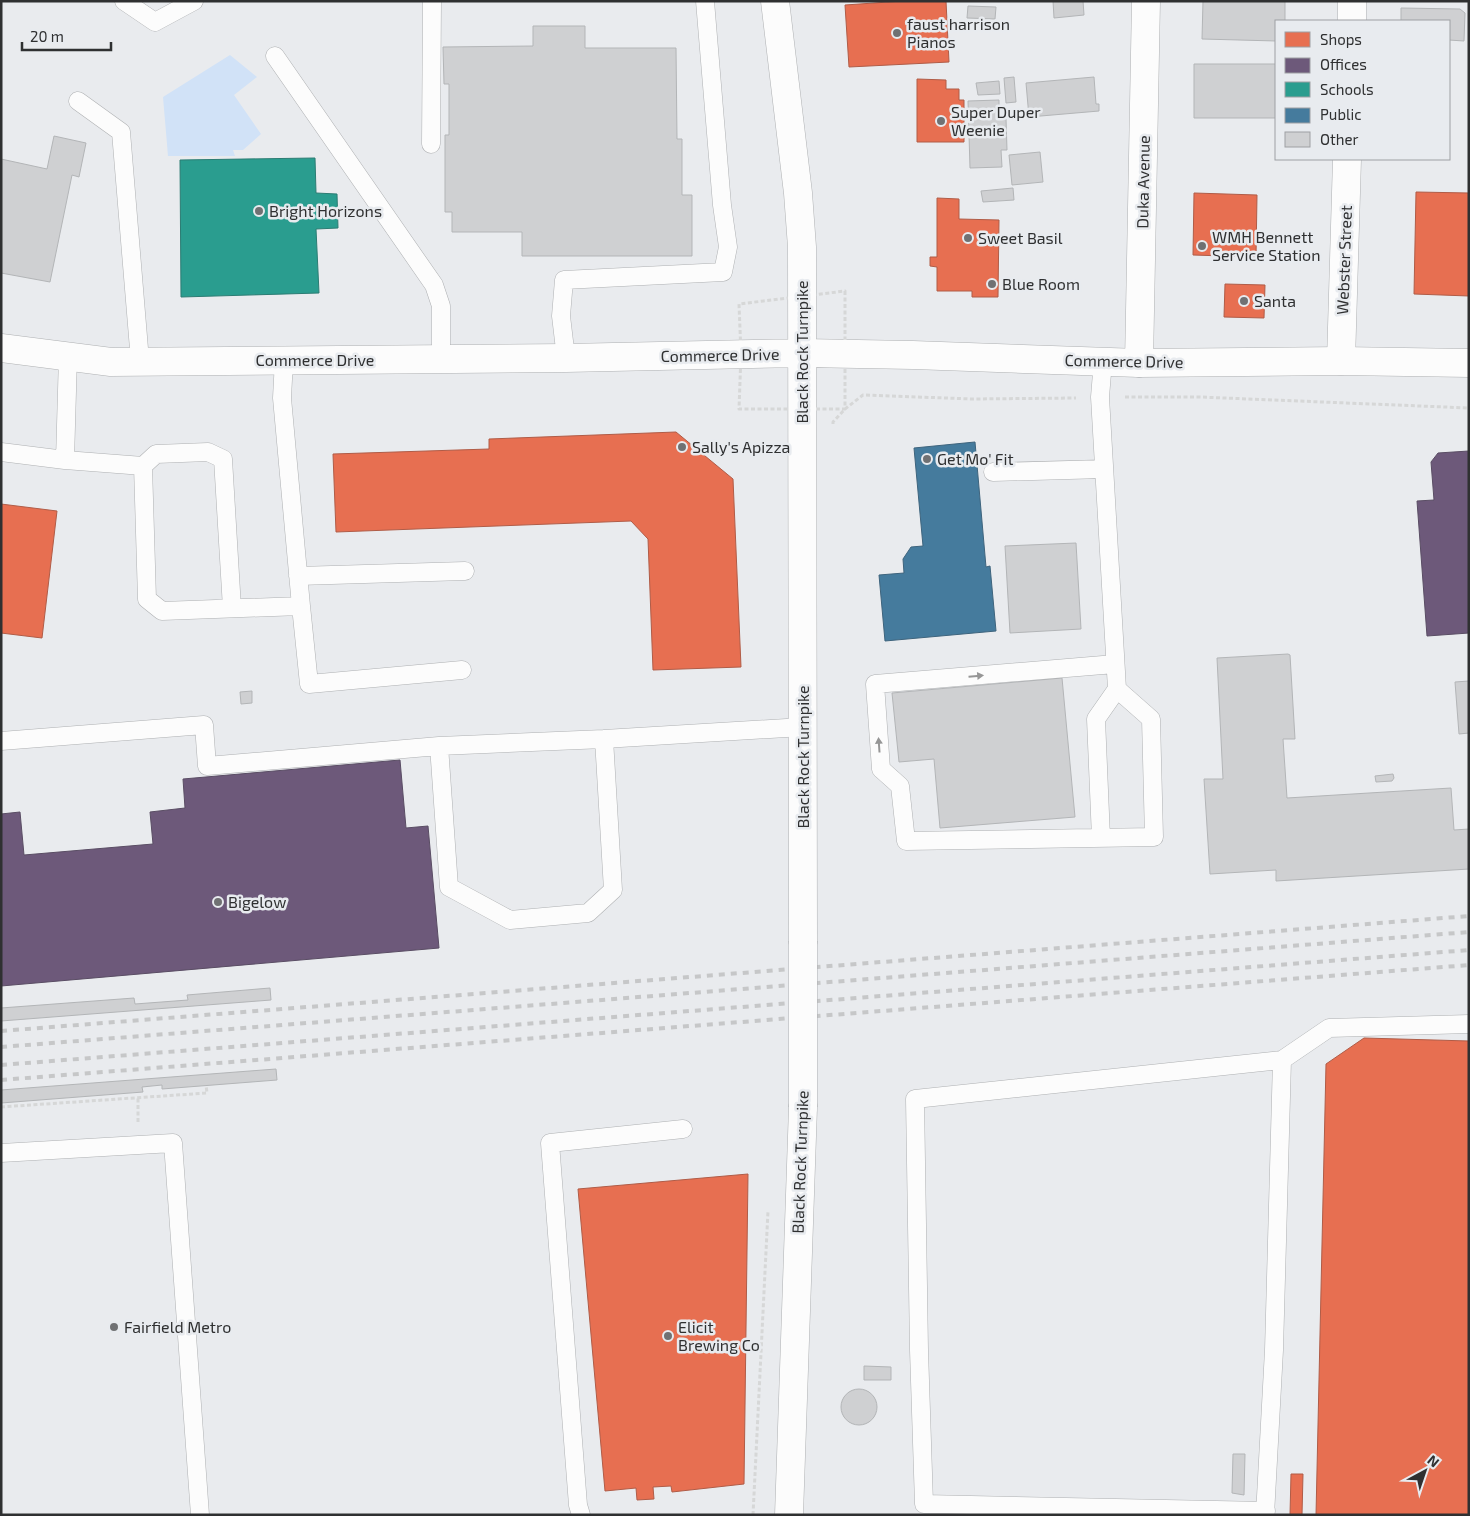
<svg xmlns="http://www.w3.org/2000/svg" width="1470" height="1516" font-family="'Exo 2',sans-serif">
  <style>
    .green { fill: #d1e2f7 }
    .shops { fill: #e76f51; stroke: #b05c47 }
    .offices { fill: #6d597a; stroke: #5a4d64 }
    .schools { fill: #2a9d8f; stroke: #2c7c73 }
    .public { fill: #457b9d; stroke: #3e647d }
    .building { fill: #cfd0d2; stroke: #b3b5b7 }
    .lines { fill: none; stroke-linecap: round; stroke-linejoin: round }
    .lane-casing { stroke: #aeb0b2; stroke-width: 19 }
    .street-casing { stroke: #aeb0b2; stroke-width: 29 }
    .secondary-casing { stroke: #aeb0b2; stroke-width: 29 }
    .path { stroke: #d6d7d7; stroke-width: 3; stroke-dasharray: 4 2.5; stroke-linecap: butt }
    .lane { stroke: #fcfcfc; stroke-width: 18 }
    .street { stroke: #fcfcfc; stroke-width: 28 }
    .secondary { stroke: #fcfcfc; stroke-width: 28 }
    .rail { stroke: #c6c7c8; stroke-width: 4; stroke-dasharray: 6 6; stroke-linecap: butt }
    .secondary-bridge-casing { stroke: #aeb0b2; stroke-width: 29; stroke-linecap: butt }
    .secondary-bridge { stroke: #fcfcfc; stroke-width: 28 }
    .oneway { fill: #969696 }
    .poi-dot { fill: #707173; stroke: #e8ebef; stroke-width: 2 }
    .labels { text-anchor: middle; stroke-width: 5; stroke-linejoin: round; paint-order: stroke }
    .poi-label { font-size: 16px; fill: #2f3031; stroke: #e8ebef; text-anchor: start }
    .street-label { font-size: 16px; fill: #2f3031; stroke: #e8ebef }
  </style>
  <rect width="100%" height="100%" fill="#e9ebee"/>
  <path class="green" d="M 230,55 L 257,77 L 234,95 L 261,134 L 243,150 L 233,150 L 235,156 L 168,156 L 163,97 Z"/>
  <path class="shops" d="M 903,1 L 946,1 L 949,62 L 849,67 L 845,5 Z
    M 917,79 L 946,80 L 946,89 L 959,89 L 959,100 L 964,100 L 964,142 L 917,142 Z
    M 1416,192 L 1469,193 L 1469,296 L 1414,294 Z
    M 1194,193 L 1257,195 L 1256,257 L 1193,255 Z
    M 937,198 L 959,199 L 959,219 L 999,220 L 998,297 L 972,297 L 972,291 L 937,291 L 937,267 L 930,266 L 930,257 L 937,257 Z
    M 1225,284 L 1265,285 L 1264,318 L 1224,317 Z
    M 676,432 L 733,479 L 741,667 L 653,670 L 648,539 L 631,521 L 336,532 L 333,454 L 489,449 L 489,439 Z
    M 1,504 L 57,511 L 42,638 L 1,633 Z
    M 1364,1038 L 1469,1041 L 1469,1515 L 1316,1515 L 1326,1064 Z
    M 748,1174 L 744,1484 L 672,1492 L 671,1486 L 653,1487 L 654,1499 L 637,1500 L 636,1488 L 605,1491 L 578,1189 Z
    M 1291,1474 L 1303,1474 L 1302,1515 L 1290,1515 Z"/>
  <path class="offices" d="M 1469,451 L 1469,633 L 1427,636 L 1417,501 L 1434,500 L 1431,462 L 1438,453 Z
    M 400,760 L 406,828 L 428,826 L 439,948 L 1,986 L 1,814 L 20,812 L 24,855 L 153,844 L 150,812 L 185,808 L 183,779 Z"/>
  <path class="schools" d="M 315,158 L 316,193 L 337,194 L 338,228 L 316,229 L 319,293 L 181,297 L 180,160 Z"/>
  <path class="public" d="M 975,442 L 986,567 L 990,566 L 996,631 L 885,641 L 879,575 L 904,573 L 903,559 L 911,547 L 923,546 L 914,448 Z"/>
  <path class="building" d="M 1053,1 L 1083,1 L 1084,15 L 1054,18 Z
    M 1203,1 L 1285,1 L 1285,21 L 1276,21 L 1276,41 L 1202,39 Z
    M 968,6 L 996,7 L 995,19 L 967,18 Z
    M 1401,8 L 1460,9 L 1465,13 L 1464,41 L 1449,40 L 1449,21 L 1401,21 Z
    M 533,26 L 585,26 L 585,48 L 676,48 L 677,139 L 682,139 L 682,195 L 692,195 L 692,256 L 522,256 L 522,232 L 452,232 L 452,212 L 445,212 L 445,135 L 449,135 L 449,84 L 444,84 L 443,47 L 533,46 Z
    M 1194,64 L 1276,64 L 1276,118 L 1194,118 Z
    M 1014,77 L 1016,102 L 1006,103 L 1004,78 Z
    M 1094,77 L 1096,104 L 1099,104 L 1099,111 L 1029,117 L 1026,83 Z
    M 999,81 L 1000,94 L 978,95 L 976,83 Z
    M 999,100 L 999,119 L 1006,119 L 1007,150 L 1001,150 L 1002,167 L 970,168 L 968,101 Z
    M 54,136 L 86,143 L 79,177 L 72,175 L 50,282 L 1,273 L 1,159 L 47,169 Z
    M 1040,152 L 1043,182 L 1012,185 L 1009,155 Z
    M 1013,188 L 1014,200 L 983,202 L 981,191 Z
    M 1076,543 L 1081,629 L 1010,633 L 1005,546 Z
    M 1288,654 L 1290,655 L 1295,739 L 1283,739 L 1287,798 L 1451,788 L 1454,830 L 1469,829 L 1469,869 L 1276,881 L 1276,870 L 1210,874 L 1204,779 L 1223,779 L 1217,658 Z
    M 1062,678 L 1075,817 L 940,828 L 934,759 L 899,762 L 892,693 Z
    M 1469,681 L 1469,733 L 1459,734 L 1455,682 Z
    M 252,691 L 252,703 L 241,704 L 240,692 Z
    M 1393,774 L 1394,778 L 1392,781 L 1376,782 L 1375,776 Z
    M 270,988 L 271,1000 L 1,1021 L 1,1008 L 134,998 L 135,1004 L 188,1000 L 187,995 Z
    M 276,1069 L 277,1080 L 162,1089 L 162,1085 L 142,1087 L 143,1092 L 1,1103 L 1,1090 Z
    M 864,1366 L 891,1367 L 891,1380 L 864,1380 Z
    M841 1407a18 18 0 1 1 36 0a18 18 0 1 1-36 0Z
    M 1233,1454 L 1245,1454 L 1244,1495 L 1232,1493 Z"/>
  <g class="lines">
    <defs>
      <path id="lane" d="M 124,1 L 155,22 L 194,1
        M 275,56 L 434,285 L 441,306 L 441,359
        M 78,101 L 121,132 L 140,361
        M 431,144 L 432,1
        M 566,358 L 561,316 L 564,280 L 723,272 L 728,247 L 722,205 L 705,1
        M 1103,361 L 1100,397 L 1117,689 L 1151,719 L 1154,837 L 906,841 L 900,786 L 881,769 L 875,684 L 1115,664
        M 1,452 L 65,460 L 68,356
        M 65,460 L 143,466
        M 993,472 L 1104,469
        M 298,576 L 465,571
        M 301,606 L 309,684 L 462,670
        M 232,608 L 223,459 L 208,452 L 156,454 L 143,466 L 147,599 L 162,611 L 301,606 L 282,398 L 284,360
        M 1,741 L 204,725 L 207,766 L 439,746 L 604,739 L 803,727
        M 439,746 L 449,887 L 510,920 L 588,913 L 613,890 L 604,739
        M 1101,838 L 1096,719 L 1117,689
        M 1,1153 L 173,1143 L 200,1515
        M 1266,1511 L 924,1504 L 919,1350 L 915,1099 L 1282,1060
        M 581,1515 L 578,1505 L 550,1143 L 683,1129
        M 1265,1515 L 1274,1350 L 1282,1060 L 1329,1028 L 1469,1024"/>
      <path id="street" d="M 1352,21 L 1352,1
        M 1341,361 L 1347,159
        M 1139,363 L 1146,1"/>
      <path id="secondary" d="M 775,1 L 798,193 L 802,247 L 803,941
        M 1,348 L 111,362 L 566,358 L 803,353 L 913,355 L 1139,363 L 1341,361 L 1469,363
        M 789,1515 L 803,1107"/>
    </defs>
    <use href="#lane" class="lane-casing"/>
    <use href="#street" class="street-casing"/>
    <use href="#secondary" class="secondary-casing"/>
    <path class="path" d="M 845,291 L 845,409 L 739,409 L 741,354 L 739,304 Z
      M 1125,397 L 1200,397 L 1469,408
      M 833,424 L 833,422 L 845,409 L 863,395 L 973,399 L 1076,398
      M 1,1107 L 207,1093 L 206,1085
      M 138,1122 L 138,1098
      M 753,1515 L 768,1211"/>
    <use href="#lane" class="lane"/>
    <use href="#street" class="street"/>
    <use href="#secondary" class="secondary"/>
    <path class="rail" d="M 1,1031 L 1469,916
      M 1,1047 L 1469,932
      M 1,1065 L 1469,950
      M 1,1080 L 1469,965"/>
    <defs>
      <path id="secondary-bridge" d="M 803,1107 L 803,941"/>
    </defs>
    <use href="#secondary-bridge" class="secondary-bridge-casing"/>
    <use href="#secondary-bridge" class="secondary-bridge"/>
  </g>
  <defs><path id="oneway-solid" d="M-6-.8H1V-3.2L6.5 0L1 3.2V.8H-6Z" transform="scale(1.25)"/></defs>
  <g class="oneway">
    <use href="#oneway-solid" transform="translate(976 676) rotate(-5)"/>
    <use href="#oneway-solid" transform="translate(879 745) rotate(-94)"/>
  </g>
  <g class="poi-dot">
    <circle cx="897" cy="33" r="5"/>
    <circle cx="941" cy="121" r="5"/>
    <circle cx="259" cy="211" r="5"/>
    <circle cx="968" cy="238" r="5"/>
    <circle cx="1202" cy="246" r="5"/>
    <circle cx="992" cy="284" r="5"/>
    <circle cx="1244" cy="301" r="5"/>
    <circle cx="682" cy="447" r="5"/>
    <circle cx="927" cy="459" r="5"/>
    <circle cx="218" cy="902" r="5"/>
    <circle cx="114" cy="1327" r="5"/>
    <circle cx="668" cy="1336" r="5"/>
  </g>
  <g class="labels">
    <g class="poi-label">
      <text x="907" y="30">faust harrison<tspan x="907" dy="18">Pianos</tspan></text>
      <text x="951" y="118">Super Duper<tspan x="951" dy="18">Weenie</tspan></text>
      <text x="269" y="217">Bright Horizons</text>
      <text x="1212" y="243">WMH Bennett<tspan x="1212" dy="18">Service Station</tspan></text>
      <text x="978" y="244">Sweet Basil</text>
      <text x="1002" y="290">Blue Room</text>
      <text x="1254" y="307">Santa</text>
      <text x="692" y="453">Sally's Apizza</text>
      <text x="937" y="465">Get Mo' Fit</text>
      <text x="228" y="908">Bigelow</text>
      <text x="124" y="1333">Fairfield Metro</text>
      <text x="678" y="1333">Elicit<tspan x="678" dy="18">Brewing Co</tspan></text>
    </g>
    <g class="street-label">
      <text transform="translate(1143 182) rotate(-89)" y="6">Duka Avenue</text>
      <text transform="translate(1344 260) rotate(-88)" y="6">Webster Street</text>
      <text transform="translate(802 352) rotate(-90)" y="6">Black Rock Turnpike</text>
      <text transform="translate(720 355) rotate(-1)" y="6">Commerce Drive</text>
      <text x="315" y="366">Commerce Drive</text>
      <text transform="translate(1124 361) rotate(1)" y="6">Commerce Drive</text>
      <text transform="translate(803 757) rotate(-90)" y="6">Black Rock Turnpike</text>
      <text transform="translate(800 1162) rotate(-88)" y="6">Black Rock Turnpike</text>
    </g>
  </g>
  <rect width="1470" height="1516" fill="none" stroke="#2f3031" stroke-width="5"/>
  <rect x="1275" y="20" width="175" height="140" fill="#e8ebef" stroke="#9ea0a3"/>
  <rect x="1285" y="32" width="25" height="15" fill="#e76f51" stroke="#9ea0a3"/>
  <text x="1320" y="45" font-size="15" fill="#2f3031">Shops</text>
  <rect x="1285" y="58" width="25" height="15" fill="#6d597a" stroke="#9ea0a3"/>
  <text x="1320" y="70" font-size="15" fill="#2f3031">Offices</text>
  <rect x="1285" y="82" width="25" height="15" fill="#2a9d8f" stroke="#9ea0a3"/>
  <text x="1320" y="95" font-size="15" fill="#2f3031">Schools</text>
  <rect x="1285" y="108" width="25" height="15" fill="#457b9d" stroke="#9ea0a3"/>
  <text x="1320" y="120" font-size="15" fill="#2f3031">Public</text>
  <rect x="1285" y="132" width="25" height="15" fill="#cfd0d2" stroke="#9ea0a3"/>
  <text x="1320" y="145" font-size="15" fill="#2f3031">Other</text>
  <g transform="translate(1425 1471) rotate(40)" stroke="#e8ebef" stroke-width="4" paint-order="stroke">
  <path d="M0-4L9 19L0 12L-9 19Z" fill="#2f3031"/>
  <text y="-8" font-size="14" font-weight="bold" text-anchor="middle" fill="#2f3031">N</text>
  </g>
  <path d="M22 42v8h89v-8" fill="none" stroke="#2f3031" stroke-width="2.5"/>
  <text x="30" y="42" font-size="15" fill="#2f3031" stroke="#e8ebef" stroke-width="4" paint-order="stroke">20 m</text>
</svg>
